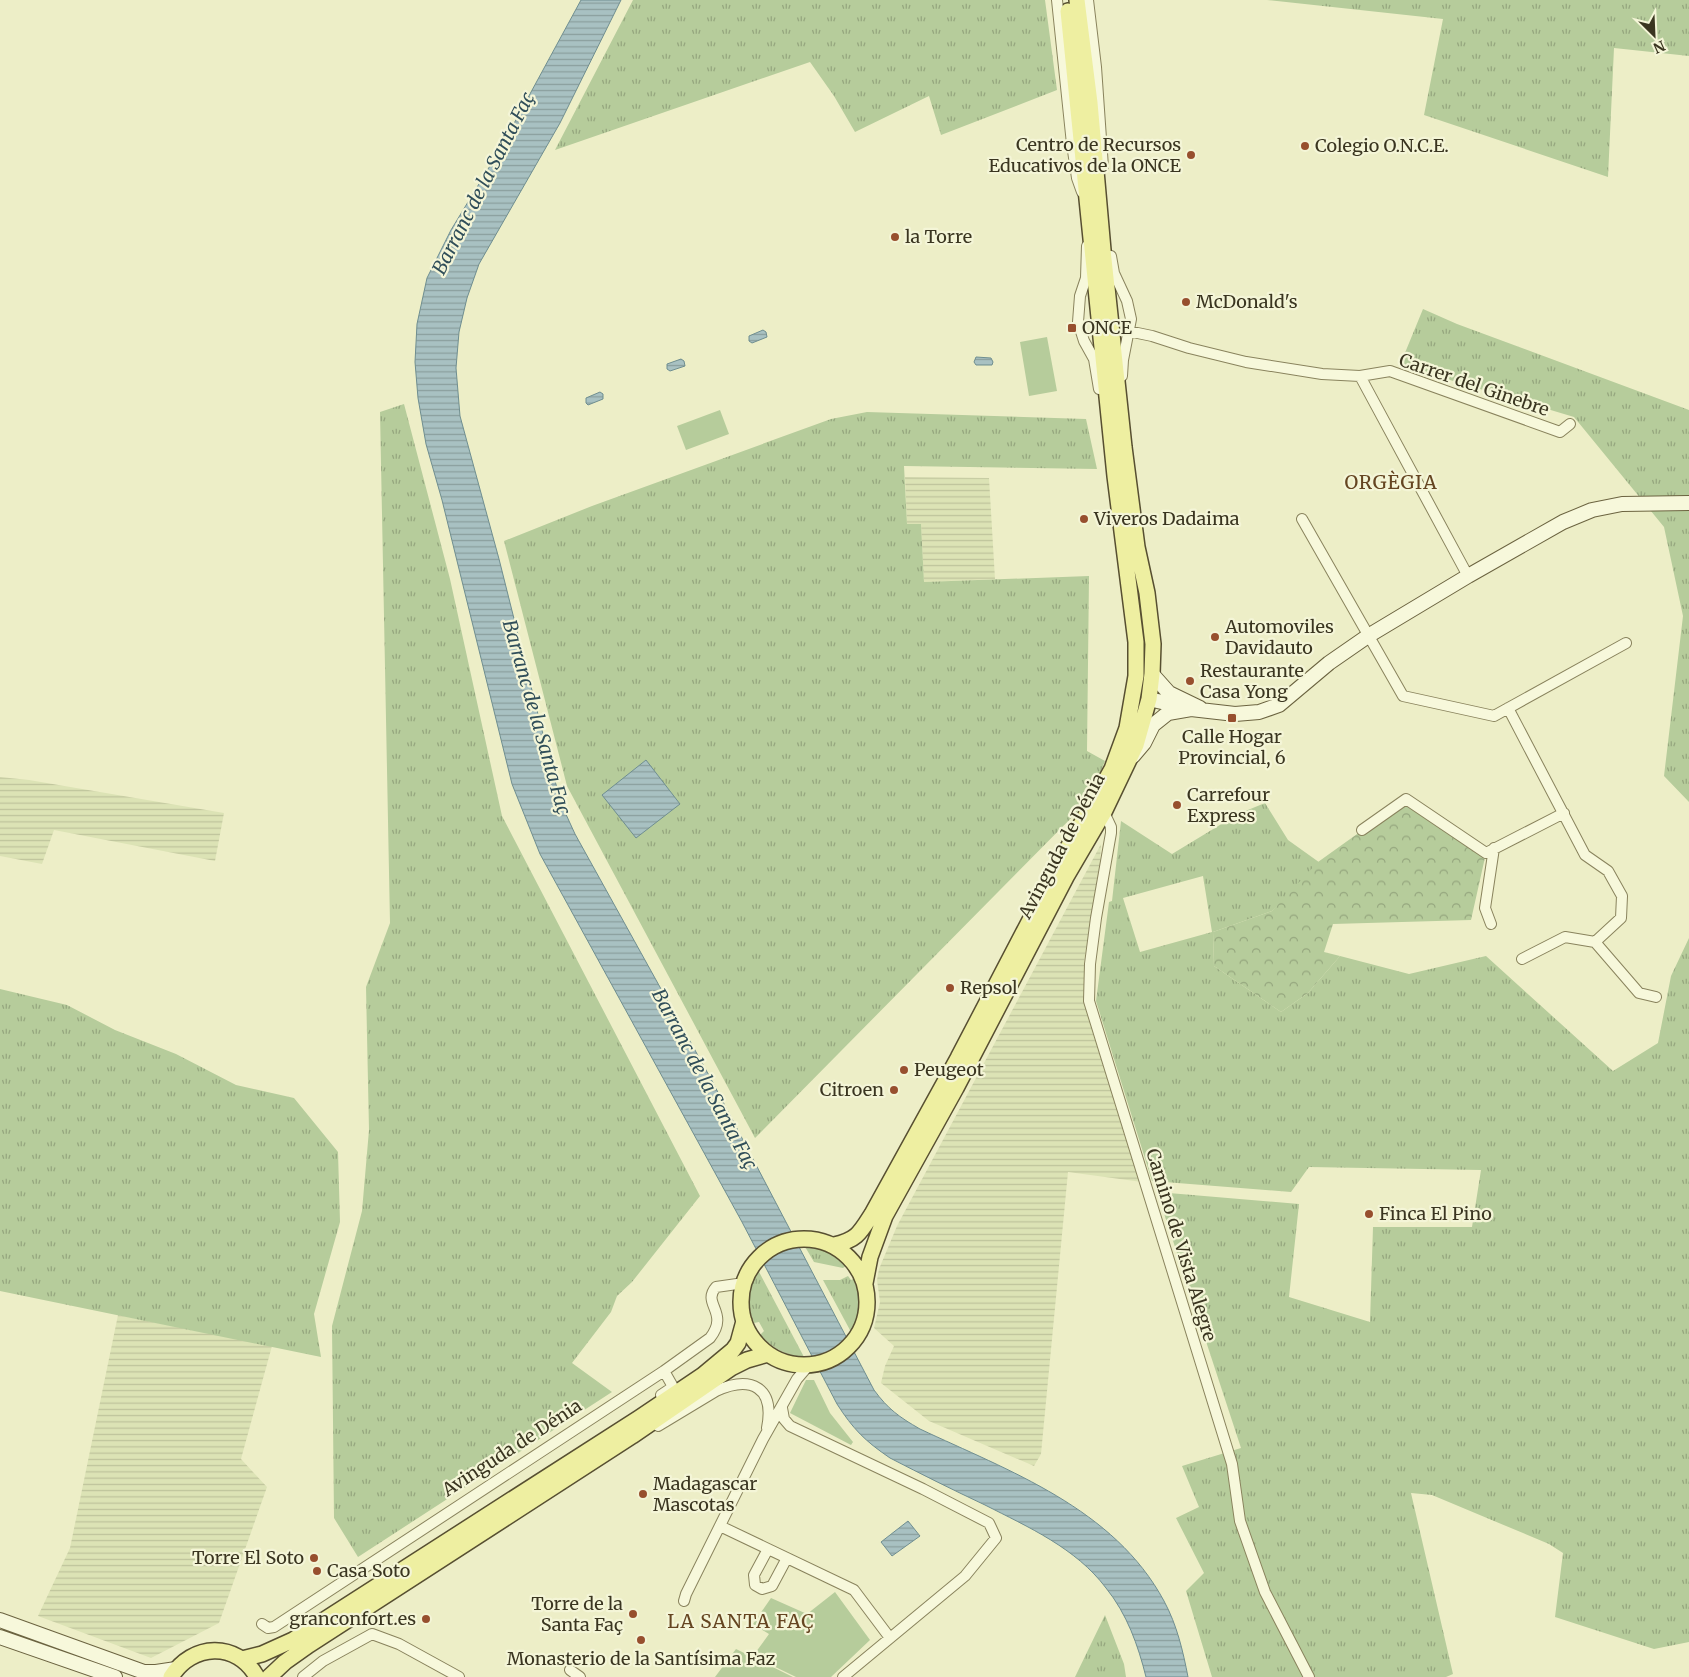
<svg xmlns="http://www.w3.org/2000/svg" width="1689" height="1677" font-family="Merriweather,serif">
  <style>
    .farmland { fill: url(#farmland-rules) }
    .grass { fill: url(#grass-tufts); fill-rule: evenodd }
    .forest { fill: url(#forest-crowns) }
    .park { fill: #b6cc9b }
    .water { fill: url(#water-rules); stroke: #6f8e90 }
    .lines { fill: none; stroke-linecap: round; stroke-linejoin: round }
    .minor-casing { stroke: #89835d; stroke-width: 12 }
    .secondary-casing { stroke: #6b6340; stroke-width: 16 }
    .primary-casing { stroke: #574f31; stroke-width: 18 }
    .minor { stroke: #f7f8db; stroke-width: 10 }
    .secondary { stroke: #f7f8db; stroke-width: 14 }
    .primary { stroke: #eeefa1; stroke-width: 15 }
    .poi-dot { fill: #974f2e; stroke: #f4f5d7; stroke-width: 2 }
    .labels { text-anchor: middle; stroke-width: 4.5; stroke-linejoin: round; paint-order: stroke }
    .poi-label { font-size: 18px; fill: #3a3520; stroke: #f4f5d7; text-anchor: start }
    .street-label { font-size: 18px; fill: #3a3520; stroke: #f4f5d7 }
    .water-label { font-size: 19px; font-style: italic; fill: #304e59; stroke: #f4f5d7 }
    .neighbourhood-label { font-size: 19px; letter-spacing: 1px; fill: #654521; stroke: #f4f5d7 }
  </style>
  <defs>
    <pattern id="farmland-rules" width="6" height="5" patternUnits="userSpaceOnUse" patternTransform="scale(1.25)"><rect width="6" height="5" fill="#dce3b5"/><path d="M0 2.5h6" fill="none" stroke="#bec39b"/></pattern>
    <pattern id="grass-tufts" width="24" height="20" patternUnits="userSpaceOnUse" patternTransform="scale(1.25)"><rect width="24" height="20" fill="#b6cc9b"/><path d="M3 7l-1-3M5 7V3M7 7l1-3M15 17l-1-3M17 17v-4M19 17l1-3" fill="none" stroke="#95a67e"/></pattern>
    <pattern id="forest-crowns" width="20" height="18" patternUnits="userSpaceOnUse" patternTransform="scale(1.25)"><rect width="20" height="18" fill="#b6cc9b"/><path d="M2 6a3 3 0 1 1 6 0M12 15a3 3 0 1 1 6 0" fill="none" stroke="#95a67e"/></pattern>
    <pattern id="water-rules" width="6" height="5" patternUnits="userSpaceOnUse" patternTransform="scale(1.25)"><rect width="6" height="5" fill="#a8c1c2"/><path d="M0 2.5h6" fill="none" stroke="#8a9e9d"/></pattern>
  </defs>
  <rect width="100%" height="100%" fill="#edeec7"/>
  <path class="farmland" d="M 905,477 L 989,478 L 995,579 L 924,582 L 921,524 L 907,524 Z
    M 0,777 L 29,780 L 224,813 L 215,861 L 54,830 L 42,864 L 0,856 Z
    M 1101,844 L 1100,864 L 1084,962 L 1110,1085 L 1142,1182 L 1068,1172 L 1041,1454 L 1034,1466 L 929,1421 L 881,1383 L 885,1366 L 894,1346 L 874,1328 L 880,1302 L 877,1280 L 879,1269 L 897,1226 Z
    M 118,1315 L 272,1346 L 241,1459 L 267,1487 L 219,1623 L 151,1658 L 38,1616 L 70,1548 Z"/>
  <path class="grass" d="M 633,0 L 1045,0 L 1057,90 L 941,135 L 929,96 L 855,132 L 834,96 L 810,62 L 555,150 Z
    M 1267,0 L 1689,0 L 1689,56 L 1614,48 L 1608,177 L 1424,115 L 1443,19 Z
    M 1423,309 L 1457,324 L 1689,410 L 1689,802 L 1664,776 L 1683,616 L 1664,527 L 1574,417 L 1400,365 Z
    M 404,404 L 450,579 L 502,816 L 700,1196 L 632,1282 L 617,1296 L 611,1312 L 572,1363 L 612,1392 L 358,1557 L 334,1518 L 332,1326 L 362,1211 L 369,1130 L 366,987 L 390,923 L 380,412 Z
    M 867,412 L 1086,419 L 1097,469 L 904,466 L 907,524 L 921,524 L 924,582 L 1089,576 L 1087,751 L 1105,761 L 1089,800 L 755,1138 L 567,786 L 504,541 L 592,506 L 831,419 Z
    M 1265,803 L 1288,840 L 1323,865 L 1272,911 L 1213,932 L 1214,966 L 1281,1012 L 1308,993 L 1340,956 L 1409,974 L 1486,956 L 1613,1071 L 1658,1043 L 1671,976 L 1689,938 L 1689,1642 L 1654,1649 L 1555,1617 L 1563,1553 L 1549,1544 L 1432,1495 L 1411,1493 L 1453,1674 L 1446,1677 L 1212,1677 L 1186,1591 L 1204,1573 L 1176,1518 L 1199,1507 L 1182,1466 L 1241,1448 L 1157,1192 L 1299,1204 L 1289,1297 L 1370,1322 L 1373,1227 L 1472,1227 L 1481,1170 L 1309,1167 L 1291,1192 L 1152,1181 L 1096,1001 L 1109,902 L 1112,901 L 1121,821 L 1172,854 L 1238,814 ZM 1203,876 L 1212,932 L 1140,952 L 1123,898 Z
    M 0,989 L 67,1005 L 115,1030 L 176,1054 L 236,1085 L 294,1098 L 338,1152 L 340,1222 L 314,1314 L 321,1357 L 0,1291 Z
    M 804,1245 C 822,1245 835,1252 847,1265 L 843,1268 L 814,1262 Z
    M 758,1270 L 804,1357 C 786,1356 772,1348 760,1335 L 764,1331 L 759,1322 L 754,1323 C 747,1305 747,1287 758,1270 Z
    M 848,1276 L 851,1280 L 855,1278 C 862,1297 861,1314 851,1332 L 823,1280 L 840,1280 Z
    M 1105,1615 L 1124,1664 L 1126,1677 L 1075,1677 Z"/>
  <path class="forest" d="M 1406,799 L 1486,853 L 1471,920 L 1333,924 L 1324,952 L 1340,956 L 1308,993 L 1281,1012 L 1214,966 L 1213,932 L 1272,911 L 1318,862 Z"/>
  <path class="park" d="M 1047,337 L 1057,391 L 1029,396 L 1020,342 Z
    M 720,410 L 729,434 L 686,450 L 677,426 Z
    M 806,1380 L 814,1380 L 830,1413 L 853,1442 L 851,1445 L 790,1413 Z
    M 835,1592 L 870,1640 L 831,1677 L 796,1677 L 753,1656 L 769,1634 L 753,1624 L 771,1598 L 807,1614 Z
    M 736,1649 L 793,1677 L 715,1677 Z"/>
  <path class="water" d="M 581,0 L 621,0 L 560,123 L 479,264 L 467,298 L 459,332 L 456,368 L 460,416 L 499,559 L 554,778 L 564,810 L 575,834 L 711,1079 L 874,1390 C 888,1409 899,1417 920,1429 C 1009,1471 1114,1508 1164,1601 C 1177,1625 1183,1651 1188,1677 L 1146,1677 C 1138,1645 1127,1614 1106,1588 C 1076,1548 1028,1527 985,1505 C 953,1490 921,1474 890,1458 C 865,1441 853,1429 837,1404 L 742,1222 L 540,854 L 512,784 L 442,500 L 426,444 L 418,398 L 415,362 L 417,324 L 427,278 L 451,230 L 499,151 Z
    M 763,330 L 766,332 L 767,337 L 752,343 L 749,341 L 749,336 Z
    M 976,357 L 991,358 L 993,362 L 992,365 L 976,365 L 974,362 Z
    M 681,359 L 684,361 L 685,366 L 670,371 L 667,369 L 667,364 Z
    M 600,392 L 603,394 L 603,399 L 588,405 L 586,403 L 586,398 Z
    M 646,760 L 680,804 L 636,838 L 602,795 Z
    M 908,1521 L 920,1536 L 892,1556 L 881,1542 Z"/>
  <g class="lines">
    <defs>
      <path id="minor" d="M 1057,0 L 1072,144 L 1077,178 L 1082,192
        M 1088,0 L 1096,67 L 1103,167
        M 1087,246 L 1086,278 L 1080,296 L 1078,322 L 1084,341 L 1094,359 L 1099,389
        M 1111,256 L 1114,273 L 1127,301 L 1131,319 L 1123,360 L 1122,376
        M 1128,331 L 1152,336 L 1189,348 L 1246,362 L 1322,374 L 1360,376 L 1390,371 L 1560,432 L 1570,424
        M 1360,376 L 1468,576
        M 1302,519 L 1403,696 L 1494,716 L 1626,643
        M 1508,708 L 1585,855 L 1608,871 L 1622,896 L 1621,918 L 1595,942
        M 1104,812 L 1111,827 L 1111,833 L 1096,918 L 1090,964 L 1089,1001 L 1232,1464 L 1240,1521 L 1265,1592 L 1309,1677
        M 1362,830 L 1406,799 L 1486,853 L 1564,813
        M 1491,924 L 1485,908 L 1494,848
        M 1522,959 L 1565,937 L 1595,942 L 1639,993 L 1656,997
        M 661,1395 L 670,1389 L 672,1385 L 664,1371
        M 782,1408 L 784,1419 L 790,1426 L 923,1489 L 989,1523 L 996,1538 L 965,1576 L 843,1677
        M 658,1426 L 716,1391 C 751,1375 775,1387 767,1428
        M 720,1526 L 854,1590 L 890,1638
        M 768,1549 L 754,1575 L 755,1585 L 762,1589 L 772,1586 L 787,1558
        M 684,1601 L 686,1594 L 763,1439 L 797,1379 L 809,1365
        M 262,1624 L 268,1628 L 274,1627 L 664,1371 L 710,1338 C 730,1312 701,1304 716,1287 L 737,1284 L 743,1286
        M 570,1670 L 580,1677
        M 303,1677 L 323,1661 L 372,1634 L 399,1644 L 459,1677"/>
      <path id="secondary" d="M 1152,674 L 1169,693 L 1200,708
        M 1149,699 L 1183,707
        M 1133,756 L 1144,743 L 1153,725 L 1168,713 L 1191,709 L 1235,714 L 1259,712 L 1279,705 L 1329,663 L 1368,636 L 1468,576 L 1563,522 L 1592,510 L 1622,504 L 1689,503
        M 0,1620 L 144,1672 L 156,1672 L 176,1669
        M 0,1637 L 115,1677"/>
      <path id="primary" d="M741 1302a63 63 0 1 1 126 0a63 63 0 1 1-126 0Z
        M 834,1245 C 857,1240 860,1233 872,1214 L 958,1058 L 1065,853 L 1112,769 L 1127,728 L 1136,676 L 1136,642 L 1115,476 L 1068,11
        M 865,1283 L 870,1257 L 885,1216 L 956,1088 L 1066,877 L 1104,812 L 1136,745 L 1149,699 L 1152,674 L 1153,644 L 1147,593 L 1137,547 L 1124,447 L 1103,250 L 1090,103 L 1077,0
        M 242,1659 L 262,1654 L 293,1640 L 639,1418 L 703,1375 L 733,1350 L 738,1343 L 744,1321
        M 171,1677 C 192,1643 237,1641 257,1677
        M 269,1677 L 285,1662 L 309,1645 L 632,1436 L 731,1368 L 747,1360 L 768,1354"/>
    </defs>
    <use href="#minor" class="minor-casing"/>
    <use href="#secondary" class="secondary-casing"/>
    <use href="#primary" class="primary-casing"/>
    <use href="#minor" class="minor"/>
    <use href="#secondary" class="secondary"/>
    <use href="#primary" class="primary"/>
  </g>
  <g class="poi-dot">
    <circle cx="1305" cy="146" r="5"/>
    <circle cx="1191" cy="155" r="5"/>
    <circle cx="895" cy="237" r="5"/>
    <circle cx="1186" cy="302" r="5"/>
    <rect x="1067" y="323" width="10" height="10" rx="2.5"/>
    <circle cx="1084" cy="519" r="5"/>
    <circle cx="1215" cy="637" r="5"/>
    <circle cx="1190" cy="681" r="5"/>
    <rect x="1227" y="713" width="10" height="10" rx="2.5"/>
    <circle cx="1177" cy="805" r="5"/>
    <circle cx="950" cy="988" r="5"/>
    <circle cx="904" cy="1070" r="5"/>
    <circle cx="894" cy="1090" r="5"/>
    <circle cx="1369" cy="1214" r="5"/>
    <circle cx="643" cy="1494" r="5"/>
    <circle cx="314" cy="1558" r="5"/>
    <circle cx="317" cy="1571" r="5"/>
    <circle cx="633" cy="1614" r="5"/>
    <circle cx="426" cy="1619" r="5"/>
    <circle cx="641" cy="1640" r="5"/>
  </g>
  <g class="labels">
    <g class="poi-label">
      <text x="1181" y="151" text-anchor="end">Centro de Recursos<tspan x="1181" dy="21">Educativos de la ONCE</tspan></text>
      <text x="1315" y="152">Colegio O.N.C.E.</text>
      <text x="905" y="243">la Torre</text>
      <text x="1196" y="308">McDonald's</text>
      <text x="1082" y="334">ONCE</text>
      <text x="1094" y="525">Viveros Dadaima</text>
      <text x="1225" y="633">Automoviles<tspan x="1225" dy="21">Davidauto</tspan></text>
      <text x="1200" y="677">Restaurante<tspan x="1200" dy="21">Casa Yong</tspan></text>
      <text x="1232" y="743" text-anchor="middle">Calle Hogar<tspan x="1232" dy="21">Provincial, 6</tspan></text>
      <text x="1187" y="801">Carrefour<tspan x="1187" dy="21">Express</tspan></text>
      <text x="960" y="994">Repsol</text>
      <text x="914" y="1076">Peugeot</text>
      <text x="884" y="1096" text-anchor="end">Citroen</text>
      <text x="1379" y="1220">Finca El Pino</text>
      <text x="653" y="1490">Madagascar<tspan x="653" dy="21">Mascotas</tspan></text>
      <text x="304" y="1564" text-anchor="end">Torre El Soto</text>
      <text x="327" y="1577">Casa Soto</text>
      <text x="623" y="1610" text-anchor="end">Torre de la<tspan x="623" dy="21">Santa Faç</tspan></text>
      <text x="416" y="1625" text-anchor="end">granconfort.es</text>
      <text x="641" y="1665" text-anchor="middle">Monasterio de la Santísima Faz</text>
    </g>
    <g class="street-label">
      <text transform="translate(1474 385) rotate(19)" y="6">Carrer del Ginebre</text>
      <text transform="translate(1062 846) rotate(-62)" y="6">Avinguda de Dénia</text>
      <text transform="translate(1181 1245) rotate(73)" y="6">Camino de Vista Alegre</text>
      <text transform="translate(512 1448) rotate(-33)" y="6">Avinguda de Dénia</text>
    </g>
    <g class="water-label">
      <text transform="translate(483 183) rotate(-63)" y="7">Barranc de la Santa Faç</text>
      <text transform="translate(537 717) rotate(74)" y="7">Barranc de la Santa Faç</text>
      <text transform="translate(705 1079) rotate(62)" y="7">Barranc de la Santa Faç</text>
    </g>
    <g class="neighbourhood-label">
      <text x="1391" y="489">ORGÈGIA</text>
      <text x="741" y="1628">LA SANTA FAÇ</text>
    </g>
  </g>
  <g transform="translate(1654 35) rotate(156)" stroke="#f4f5d7" stroke-width="4" paint-order="stroke">
  <path d="M0-4L9 19L0 12L-9 19Z" fill="#3a3520"/>
  <text y="-8" font-size="14" font-weight="bold" text-anchor="middle" fill="#3a3520">N</text>
  </g>
</svg>
